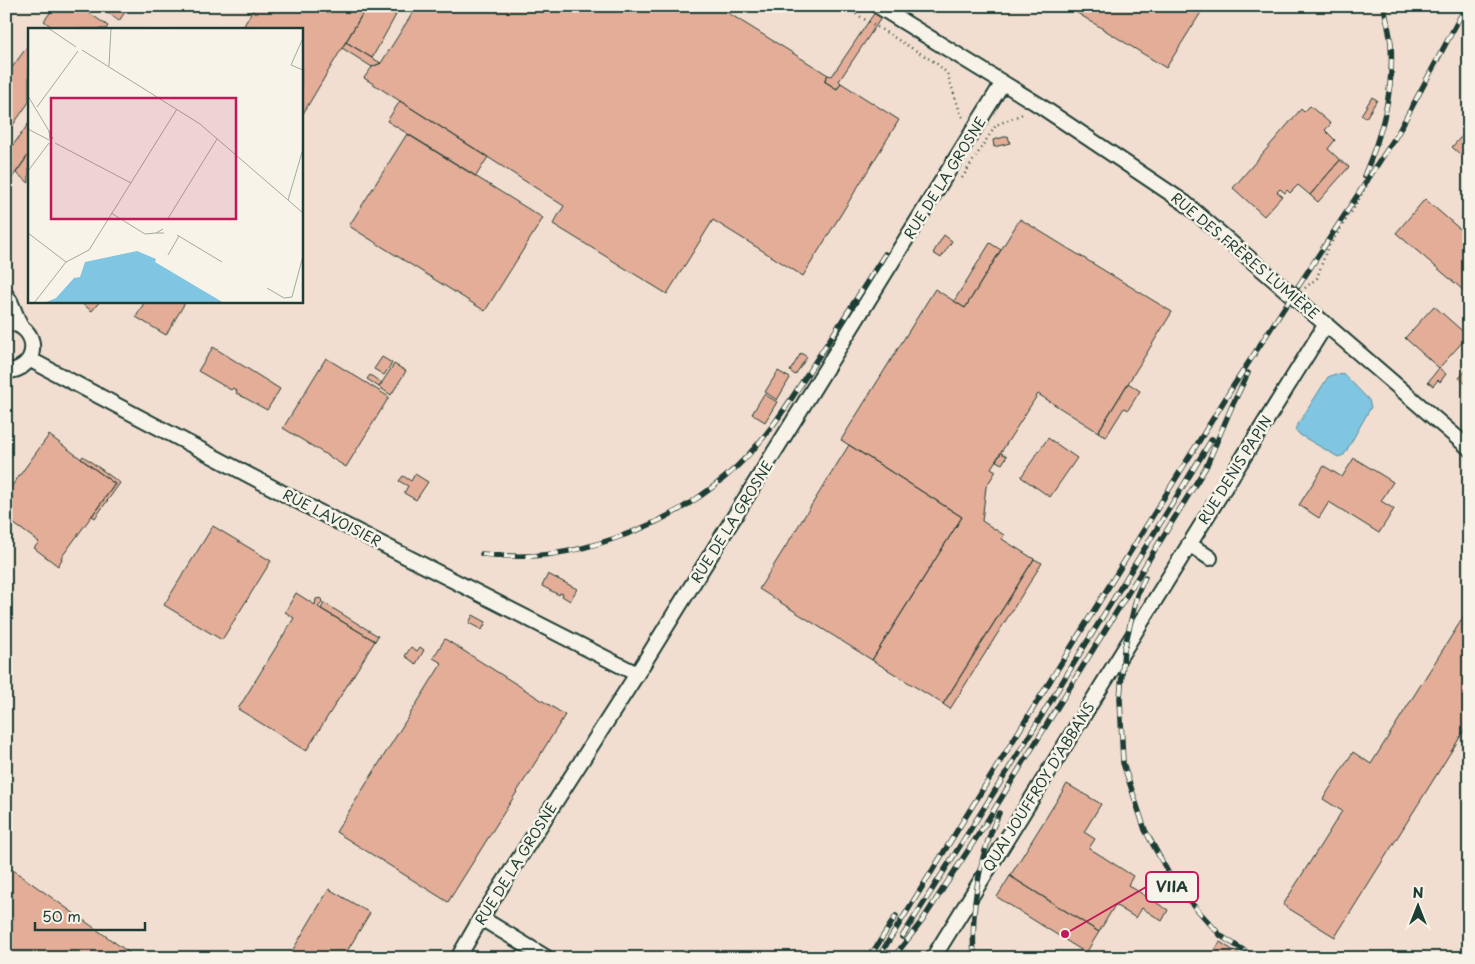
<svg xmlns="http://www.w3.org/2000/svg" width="1475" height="964" font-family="'Playpen Sans',sans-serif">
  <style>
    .built { fill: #f1ded0; fill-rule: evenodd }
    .water { fill: #80c5e1; stroke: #598f9c }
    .building { fill: #e3ad98; stroke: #1f3d34 }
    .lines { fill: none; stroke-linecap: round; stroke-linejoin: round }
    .minor-casing { stroke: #1f3d34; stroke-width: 18 }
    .path { stroke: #1f3d34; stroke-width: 2.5; stroke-dasharray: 1 4; stroke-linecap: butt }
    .minor { stroke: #f7f3e8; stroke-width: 14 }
    .rail-casing { stroke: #1f3d34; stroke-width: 5.5 }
    .rail { stroke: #f7f3e8; stroke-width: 4; stroke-dasharray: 11; stroke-linecap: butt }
    .labels { text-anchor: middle; stroke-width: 5; stroke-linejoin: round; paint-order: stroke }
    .street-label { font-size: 14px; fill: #1f3d34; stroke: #f7f3e8 }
    .inset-road { fill: none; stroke: #a1aaa0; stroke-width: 1 }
    .view { fill: #c2185b; fill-opacity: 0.15; stroke: #c2185b; stroke-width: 2.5 }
    .inset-edge { fill: none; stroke: #1f3d34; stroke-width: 2.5 }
    .leader { fill: none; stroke: #c2185b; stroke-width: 2 }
    .callout-dot { fill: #c2185b; stroke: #f7f3e8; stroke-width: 2 }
    .callout { fill: #f7f3e8; stroke: #c2185b; stroke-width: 2 }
    .callout-label { font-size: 15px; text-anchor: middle; font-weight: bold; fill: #1f3d34 }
  </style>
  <rect width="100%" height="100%" fill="#f7f3e8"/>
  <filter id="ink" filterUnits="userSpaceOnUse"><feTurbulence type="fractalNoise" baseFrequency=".02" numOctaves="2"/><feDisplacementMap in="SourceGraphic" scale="10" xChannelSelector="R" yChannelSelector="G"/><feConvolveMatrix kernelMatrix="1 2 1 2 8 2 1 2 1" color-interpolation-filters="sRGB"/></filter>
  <g filter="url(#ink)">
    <path class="built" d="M 6,6 L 1469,6 L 1469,958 L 6,958 ZM 29,29 L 301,29 L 301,301 L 29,301 Z"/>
    <path class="water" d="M 1335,374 L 1345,375 L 1369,400 L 1371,407 L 1344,455 L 1338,457 L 1300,435 L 1295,429 L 1328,377 Z"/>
    <path class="building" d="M 55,6 L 79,6 L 108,26 L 106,29 L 54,29 L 44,21 Z
      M 99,6 L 129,6 L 119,21 Z
      M 255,6 L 367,6 L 301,117 L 301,29 L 242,29 Z
      M 367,6 L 380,6 L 396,15 L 372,58 L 346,42 Z
      M 417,6 L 717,6 L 828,75 L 824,81 L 837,89 L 841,83 L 899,120 L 803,276 L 713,220 L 667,294 L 553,224 L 564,206 L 364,78 L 372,67 L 381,63 Z
      M 879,6 L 889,6 L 839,81 L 841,83 L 837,89 L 824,81 L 828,75 L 832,76 Z
      M 1066,6 L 1205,6 L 1166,68 Z
      M 346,42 L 372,58 L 381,63 L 372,67 L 342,48 Z
      M 29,44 L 29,102 L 6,135 L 6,76 Z
      M 1372,97 L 1377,100 L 1366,118 L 1361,115 Z
      M 400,101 L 488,157 L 476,176 L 387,121 Z
      M 1310,106 L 1331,124 L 1325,130 L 1335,140 L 1328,149 L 1340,160 L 1310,195 L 1298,185 L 1290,193 L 1287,190 L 1285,193 L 1280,189 L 1277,192 L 1282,196 L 1264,216 L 1233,188 L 1301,109 L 1304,112 Z
      M 29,123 L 29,154 L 9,182 L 6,180 L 6,155 Z
      M 1469,128 L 1469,145 L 1460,138 Z
      M 407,134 L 543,218 L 485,311 L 349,226 Z
      M 1008,136 L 1010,143 L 994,147 L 993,140 Z
      M 1460,138 L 1469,145 L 1469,150 L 1463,157 L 1452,147 Z
      M 29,154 L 29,183 L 16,173 Z
      M 1340,160 L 1349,167 L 1318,202 L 1310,195 Z
      M 1425,199 L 1469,237 L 1469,295 L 1396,233 Z
      M 1020,219 L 1172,312 L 1098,432 L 1038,394 L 991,468 L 996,471 L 986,487 L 982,521 L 1004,535 L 1002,539 L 1034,559 L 943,704 L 872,660 L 962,517 L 841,440 L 935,289 L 965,308 Z
      M 944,235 L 952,241 L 941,258 L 933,253 Z
      M 990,243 L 1001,250 L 965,308 L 954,301 Z
      M 78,301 L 100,301 L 92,311 Z
      M 145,301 L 186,301 L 166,335 L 136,317 Z
      M 1434,306 L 1468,336 L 1439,368 L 1405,338 Z
      M 213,347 L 280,389 L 267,410 L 236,393 L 237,391 L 233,388 L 231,390 L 198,371 Z
      M 801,353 L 807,357 L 795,375 L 790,371 Z
      M 382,357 L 392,363 L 384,375 L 374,369 Z
      M 326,358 L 389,397 L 346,467 L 283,428 Z
      M 394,364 L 406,371 L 391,395 L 379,387 Z
      M 1469,367 L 1469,387 L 1459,378 Z
      M 1439,368 L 1446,374 L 1440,382 L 1438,380 L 1433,386 L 1428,382 Z
      M 778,371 L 790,378 L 777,400 L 765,392 Z
      M 370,375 L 382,383 L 379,387 L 367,379 Z
      M 1128,383 L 1140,391 L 1128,410 L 1124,408 L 1106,437 L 1098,432 Z
      M 764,394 L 777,402 L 765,422 L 752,414 Z
      M 49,435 L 115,484 L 61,558 L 62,559 L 58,566 L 34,548 L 39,542 L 6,518 L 6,494 Z
      M 1048,438 L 1077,458 L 1050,497 L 1021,477 Z
      M 849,445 L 962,517 L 872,660 L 759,589 Z
      M 1001,453 L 1007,456 L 1002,464 L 996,461 Z
      M 83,456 L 120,483 L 95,518 L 92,516 L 115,484 L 81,459 Z
      M 1354,458 L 1393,482 L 1381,501 L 1394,509 L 1379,533 L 1329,502 L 1319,518 L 1299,505 L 1324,466 L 1342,477 Z
      M 415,474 L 428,482 L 416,500 L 404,493 L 408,486 L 399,481 L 403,476 L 411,481 Z
      M 213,526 L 271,561 L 222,640 L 164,605 Z
      M 1034,559 L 1042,563 L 950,709 L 943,704 Z
      M 548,574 L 577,589 L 570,601 L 562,596 L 563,594 L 560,593 L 559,595 L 542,586 Z
      M 296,593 L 315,605 L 316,599 L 321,598 L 322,603 L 318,607 L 375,641 L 306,751 L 238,709 L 294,618 L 285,612 Z
      M 324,603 L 378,636 L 375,641 L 321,609 Z
      M 1469,608 L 1469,723 L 1335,937 L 1283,905 L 1342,811 L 1323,799 L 1353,752 L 1371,764 Z
      M 473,615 L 486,622 L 482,630 L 469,623 Z
      M 445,639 L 565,715 L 448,902 L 336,832 L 442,663 L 433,658 Z
      M 411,647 L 417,651 L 420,647 L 424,650 L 416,664 L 405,656 Z
      M 1067,784 L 1101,804 L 1084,832 L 1095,839 L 1089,848 L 1133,876 L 1128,885 L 1168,910 L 1162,921 L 1142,908 L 1136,918 L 1115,905 L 1099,932 L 1010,876 Z
      M 6,865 L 131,954 L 128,958 L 6,958 Z
      M 1010,876 L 1099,932 L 1086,953 L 997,897 Z
      M 329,889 L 370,913 L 343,958 L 288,958 Z
      M 1220,942 L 1245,958 L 1210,958 Z"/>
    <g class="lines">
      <defs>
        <path id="minor" d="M 878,6 L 1039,105 L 1185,203 L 1469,448
          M 6,295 L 10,301 L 20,325
          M 6,322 C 42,325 40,371 6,371
          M 29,359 L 311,508 L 637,674
          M 1189,544 L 1210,558
          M 481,918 L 547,958
          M 458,958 L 481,918 L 637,674 L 1002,84
          M 933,958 L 1326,324"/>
      </defs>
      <use href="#minor" class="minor-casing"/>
      <path class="path" d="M 843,6 L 936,63 L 947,73 L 961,115 L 965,119
        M 962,178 L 996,125 L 1025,113
        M 1305,288 L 1317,278 L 1327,249 L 1354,208 L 1436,62 L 1465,6"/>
      <use href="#minor" class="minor"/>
      <defs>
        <path id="rail" d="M 1364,176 C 1382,134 1394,91 1391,44 C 1390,32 1386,19 1384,6
          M 482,554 C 532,560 569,554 616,538 C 655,525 692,505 724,478 C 762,447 789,403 815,362 C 839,326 862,290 885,254
          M 1145,577 L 1137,595 L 1124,650 L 1120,698 L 1123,763 L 1145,830 L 1175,885 L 1221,936 L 1256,958
          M 902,937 L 1010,767 L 1212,439
          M 869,958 L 896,916
          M 878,958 L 1232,388 L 1398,133 L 1466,6
          M 893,958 L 922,921 L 984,826 L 1206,467 L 1232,406 L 1248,373
          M 974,958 C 971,908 978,859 999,813"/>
      </defs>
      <use href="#rail" class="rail-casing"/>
      <use href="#rail" class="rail"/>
    </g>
  </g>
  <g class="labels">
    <g class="street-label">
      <text transform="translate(945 178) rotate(-58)" y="5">RUE DE LA GROSNE</text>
      <text transform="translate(1245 256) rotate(40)" y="5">RUE DES FRÈRES LUMIÈRE</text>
      <text transform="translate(1235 470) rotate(-58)" y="5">RUE DENIS PAPIN</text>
      <text transform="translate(332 518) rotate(27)" y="5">RUE LAVOISIER</text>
      <text transform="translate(732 522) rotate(-58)" y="5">RUE DE LA GROSNE</text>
      <text transform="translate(1039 787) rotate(-58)" y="5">QUAI JOUFFROY D'ABBANS</text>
      <text transform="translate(516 864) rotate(-58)" y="5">RUE DE LA GROSNE</text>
    </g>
  </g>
  <g transform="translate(28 28)">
    <rect width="275" height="275" fill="#f7f3e8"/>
    <path d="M 109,223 L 128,231 L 127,234 L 196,275 L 16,275 L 28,270 L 46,250 L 52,249 L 57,234 Z" fill="#80c5e1"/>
    <path class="inset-road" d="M 20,0 L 48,19M 275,10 L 263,37 L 275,42M 54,22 L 172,96 L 275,185M 81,38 L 83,0M 0,68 L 21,103M 9,79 L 50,23M 0,101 L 21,112M 22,111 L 21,103 L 25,111M 27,115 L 103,155M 0,143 L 21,115M 260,172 L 275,121M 83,185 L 117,206 L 128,205M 139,192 L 189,111M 135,201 L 128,205 L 136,205M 0,205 L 38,234M 149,207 L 194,234M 140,227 L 151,208M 239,260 L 256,270 L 264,269 L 275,228M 6,275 L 38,234 L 61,222 L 149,81"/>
    <path class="view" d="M 23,70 L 208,70 L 208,191 L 23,191 Z"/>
    <rect width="275" height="275" class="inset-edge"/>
  </g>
  <path class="leader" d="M1065 934L1146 887"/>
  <circle class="callout-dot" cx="1065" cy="934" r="5"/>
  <rect class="callout" x="1146" y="872" width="52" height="30" rx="5"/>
  <g class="callout-label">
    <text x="1172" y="892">VIIA</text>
  </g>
  <rect width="1475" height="964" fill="none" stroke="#f7f3e8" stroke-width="25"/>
  <rect x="12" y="12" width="1450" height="939" fill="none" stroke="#1f3d34" stroke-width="2" filter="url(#ink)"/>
  <g transform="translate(1418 906)" stroke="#f7f3e8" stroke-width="4" paint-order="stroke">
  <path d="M0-4L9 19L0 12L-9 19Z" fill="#1f3d34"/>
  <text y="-8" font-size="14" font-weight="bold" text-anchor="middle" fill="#1f3d34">N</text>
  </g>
  <path d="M35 922v8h110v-8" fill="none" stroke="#1f3d34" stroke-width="2.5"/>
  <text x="42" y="922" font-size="15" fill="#1f3d34" stroke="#f7f3e8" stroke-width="4" paint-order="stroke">50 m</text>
</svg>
